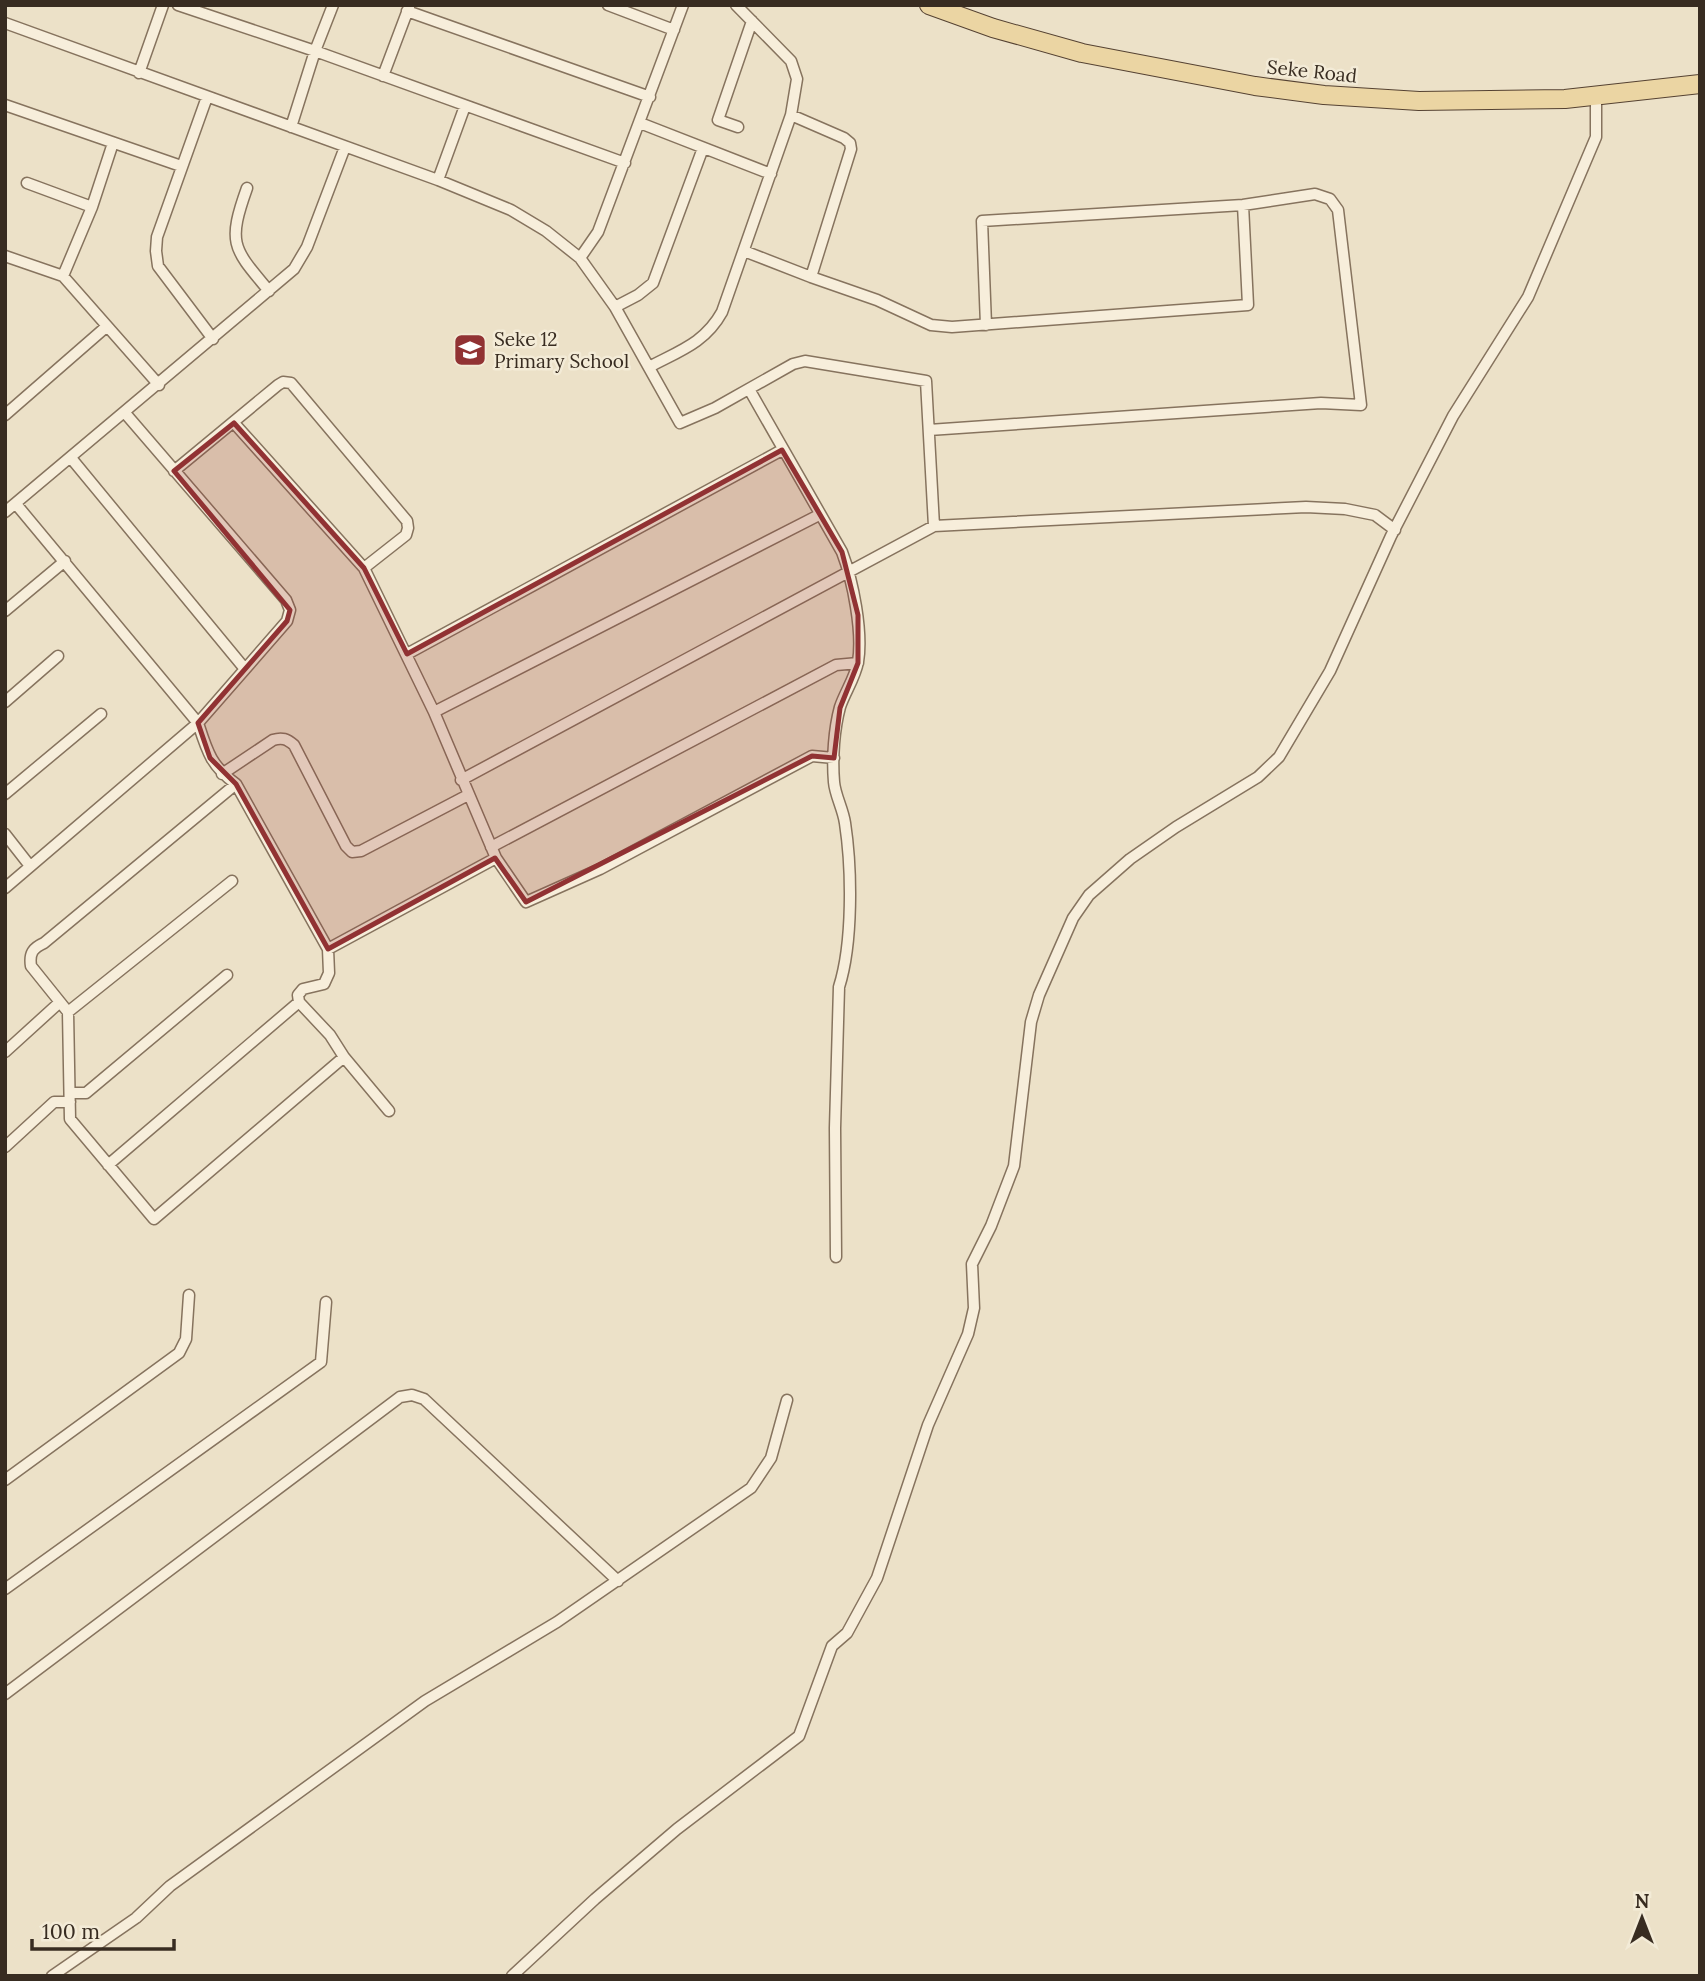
<svg xmlns="http://www.w3.org/2000/svg" width="1705" height="1981" font-family="Lora,serif">
  <style>
    .lines { fill: none; stroke-linecap: round; stroke-linejoin: round }
    .minor-casing { stroke: #86735e; stroke-width: 13 }
    .primary-casing { stroke: #554232; stroke-width: 20 }
    .minor { stroke: #f7eedb; stroke-width: 10 }
    .primary { stroke: #ebd5a3; stroke-width: 18 }
    .marked { fill: #913233; fill-opacity: 0.2; stroke: #913233; stroke-width: 5; stroke-linejoin: round }
    .labels { text-anchor: middle; stroke-width: 5; stroke-linejoin: round; paint-order: stroke }
    .street-label { font-size: 19px; fill: #382c21; stroke: #f3ebd7 }
    .poi-label { font-size: 19px; fill: #382c21; stroke: #f3ebd7; text-anchor: start }
  </style>
  <rect width="100%" height="100%" fill="#ece1c8"/>
  <g class="lines">
    <defs>
      <path id="minor" d="M 178,5 L 315,51 L 625,163
        M 608,5 L 674,30
        M 407,11 L 650,97
        M 5,23 L 438,180 L 511,210 L 546,231 L 580,258 L 615,307 L 680,423 L 715,408 L 793,364 L 805,361 L 926,381 L 934,526 L 461,780
        M 139,73 L 163,5
        M 383,76 L 409,7
        M 207,97 L 157,237 L 156,251 L 158,266 L 213,339
        M 5,105 L 181,166
        M 640,123 L 771,174
        M 291,127 L 315,51 L 333,5
        M 738,127 L 718,120 L 752,21
        M 438,180 L 465,106
        M 27,183 L 92,207
        M 247,188 C 227,244 233,248 269,291
        M 744,251 L 811,277 L 851,149 L 850,143 L 844,138 L 791,115
        M 5,256 L 63,276 L 159,385
        M 580,258 L 598,232 L 683,5
        M 63,276 L 92,207 L 113,143
        M 811,277 L 877,300 L 931,325 L 952,327 L 1248,305 L 1243,205
        M 615,307 L 638,295 L 653,283 L 703,148
        M 649,367 C 679,351 705,343 722,312 L 791,115 L 797,79 L 791,61 L 736,5
        M 749,389 L 842,552 C 853,581 863,632 858,662 C 855,678 845,692 840,707 C 834,729 832,758 834,782 C 835,795 843,809 845,823 C 852,869 853,943 839,987 L 835,1128 L 836,1257
        M 125,413 L 286,600 L 290,610 L 287,621 L 198,723 C 207,751 211,766 236,784 L 44,943 C 33,948 29,953 31,966 L 68,1012 L 70,1119 L 154,1219 L 344,1057
        M 5,415 L 106,327
        M 234,423 L 364,568 L 434,712 L 496,858 L 526,902 L 600,869 L 812,756 L 834,758
        M 929,430 L 1321,403 L 1361,405 L 1338,210 L 1330,199 L 1315,194 L 1243,205 L 982,221 L 986,325
        M 71,458 L 245,669
        M 174,471 L 278,385 L 283,382 L 291,383 L 407,521 L 408,528 L 406,535 L 364,568
        M 5,512 L 294,269 L 307,247 L 345,147
        M 934,526 L 1306,507 L 1345,509 L 1375,515 L 1395,530
        M 5,611 L 65,561
        M 407,654 L 782,450
        M 5,702 L 58,656
        M 434,712 L 819,515
        M 222,774 L 273,740 C 282,737 287,739 294,745 L 346,846 L 352,852 L 361,851 L 468,795
        M 5,794 L 101,714
        M 5,834 L 30,866
        M 491,847 L 836,665 L 858,663
        M 5,888 L 198,723 L 16,504
        M 328,949 L 496,858
        M 299,1002 L 330,1035 L 344,1057 L 389,1111
        M 68,1012 L 232,881
        M 5,1052 L 60,1002
        M 71,1093 L 86,1093 L 227,975
        M 5,1147 L 54,1102 L 70,1102
        M 108,1165 L 299,1002 L 298,995 L 303,989 L 324,984 L 329,973 L 328,949 L 236,784
        M 5,1480 L 179,1353 L 186,1339 L 189,1295
        M 5,1589 L 321,1362 L 326,1302
        M 5,1694 L 400,1397 L 412,1395 L 424,1399 L 618,1581
        M 52,1976 L 136,1918 L 170,1886 L 425,1701 L 557,1622 L 751,1488 L 771,1458 L 787,1400
        M 512,1976 L 595,1899 L 677,1829 L 799,1736 L 832,1646 L 847,1633 L 877,1578 L 928,1425 L 968,1334 L 974,1308 L 972,1264 L 991,1226 L 1014,1166 L 1031,1022 L 1039,995 L 1073,918 L 1089,895 L 1130,859 L 1176,827 L 1258,777 L 1279,757 L 1330,671 L 1391,536 L 1453,416 L 1528,297 L 1596,137 L 1596,97"/>
      <path id="primary" d="M 929,5 L 993,28 L 1082,53 L 1255,86 L 1324,95 L 1419,101 L 1565,99 L 1700,84"/>
    </defs>
    <use href="#minor" class="minor-casing"/>
    <use href="#primary" class="primary-casing"/>
    <use href="#minor" class="minor"/>
    <use href="#primary" class="primary"/>
  </g>
  <path class="marked" d="M 234,423 L 364,568 L 407,654 L 782,450 L 842,552 L 858,615 L 858,663 L 840,708 L 834,758 L 812,756 L 526,902 L 495,858 L 328,949 L 236,784 L 210,758 L 198,723 L 287,621 L 290,610 L 174,471 Z"/>
  <defs>
    <symbol id="school-square" viewBox="-11 -11 22 22"><rect x="-9" y="-9" width="18" height="18" rx="4" fill="#913233" stroke="#f3ebd7"/><path d="M0-5L7-2L0 1L-7-2ZM-4 1L0 2.5L4 1V4Q0 6-4 4Z" fill="#fff"/></symbol>
  </defs>
  <g fill-rule="evenodd">
    <use href="#school-square" x="451" y="331" width="38" height="38"/>
  </g>
  <g class="labels">
    <g class="street-label">
      <text transform="translate(1312 71) rotate(6)" y="7">Seke Road</text>
    </g>
    <g class="poi-label">
      <text x="494" y="346">Seke 12<tspan x="494" dy="22">Primary School</tspan></text>
    </g>
  </g>
  <rect width="1705" height="1981" fill="none" stroke="#382c21" stroke-width="14"/>
  <g transform="translate(1642 1918)" stroke="#f3ebd7" stroke-width="5" paint-order="stroke">
  <path d="M0-5L12 26L0 18L-12 26Z" fill="#382c21"/>
  <text y="-10" font-size="19" font-weight="bold" text-anchor="middle" fill="#382c21">N</text>
  </g>
  <path d="M32 1939v10h142v-10" fill="none" stroke="#382c21" stroke-width="3.5"/>
  <text x="42" y="1939" font-size="21" fill="#382c21" stroke="#f3ebd7" stroke-width="5" paint-order="stroke">100 m</text>
</svg>
